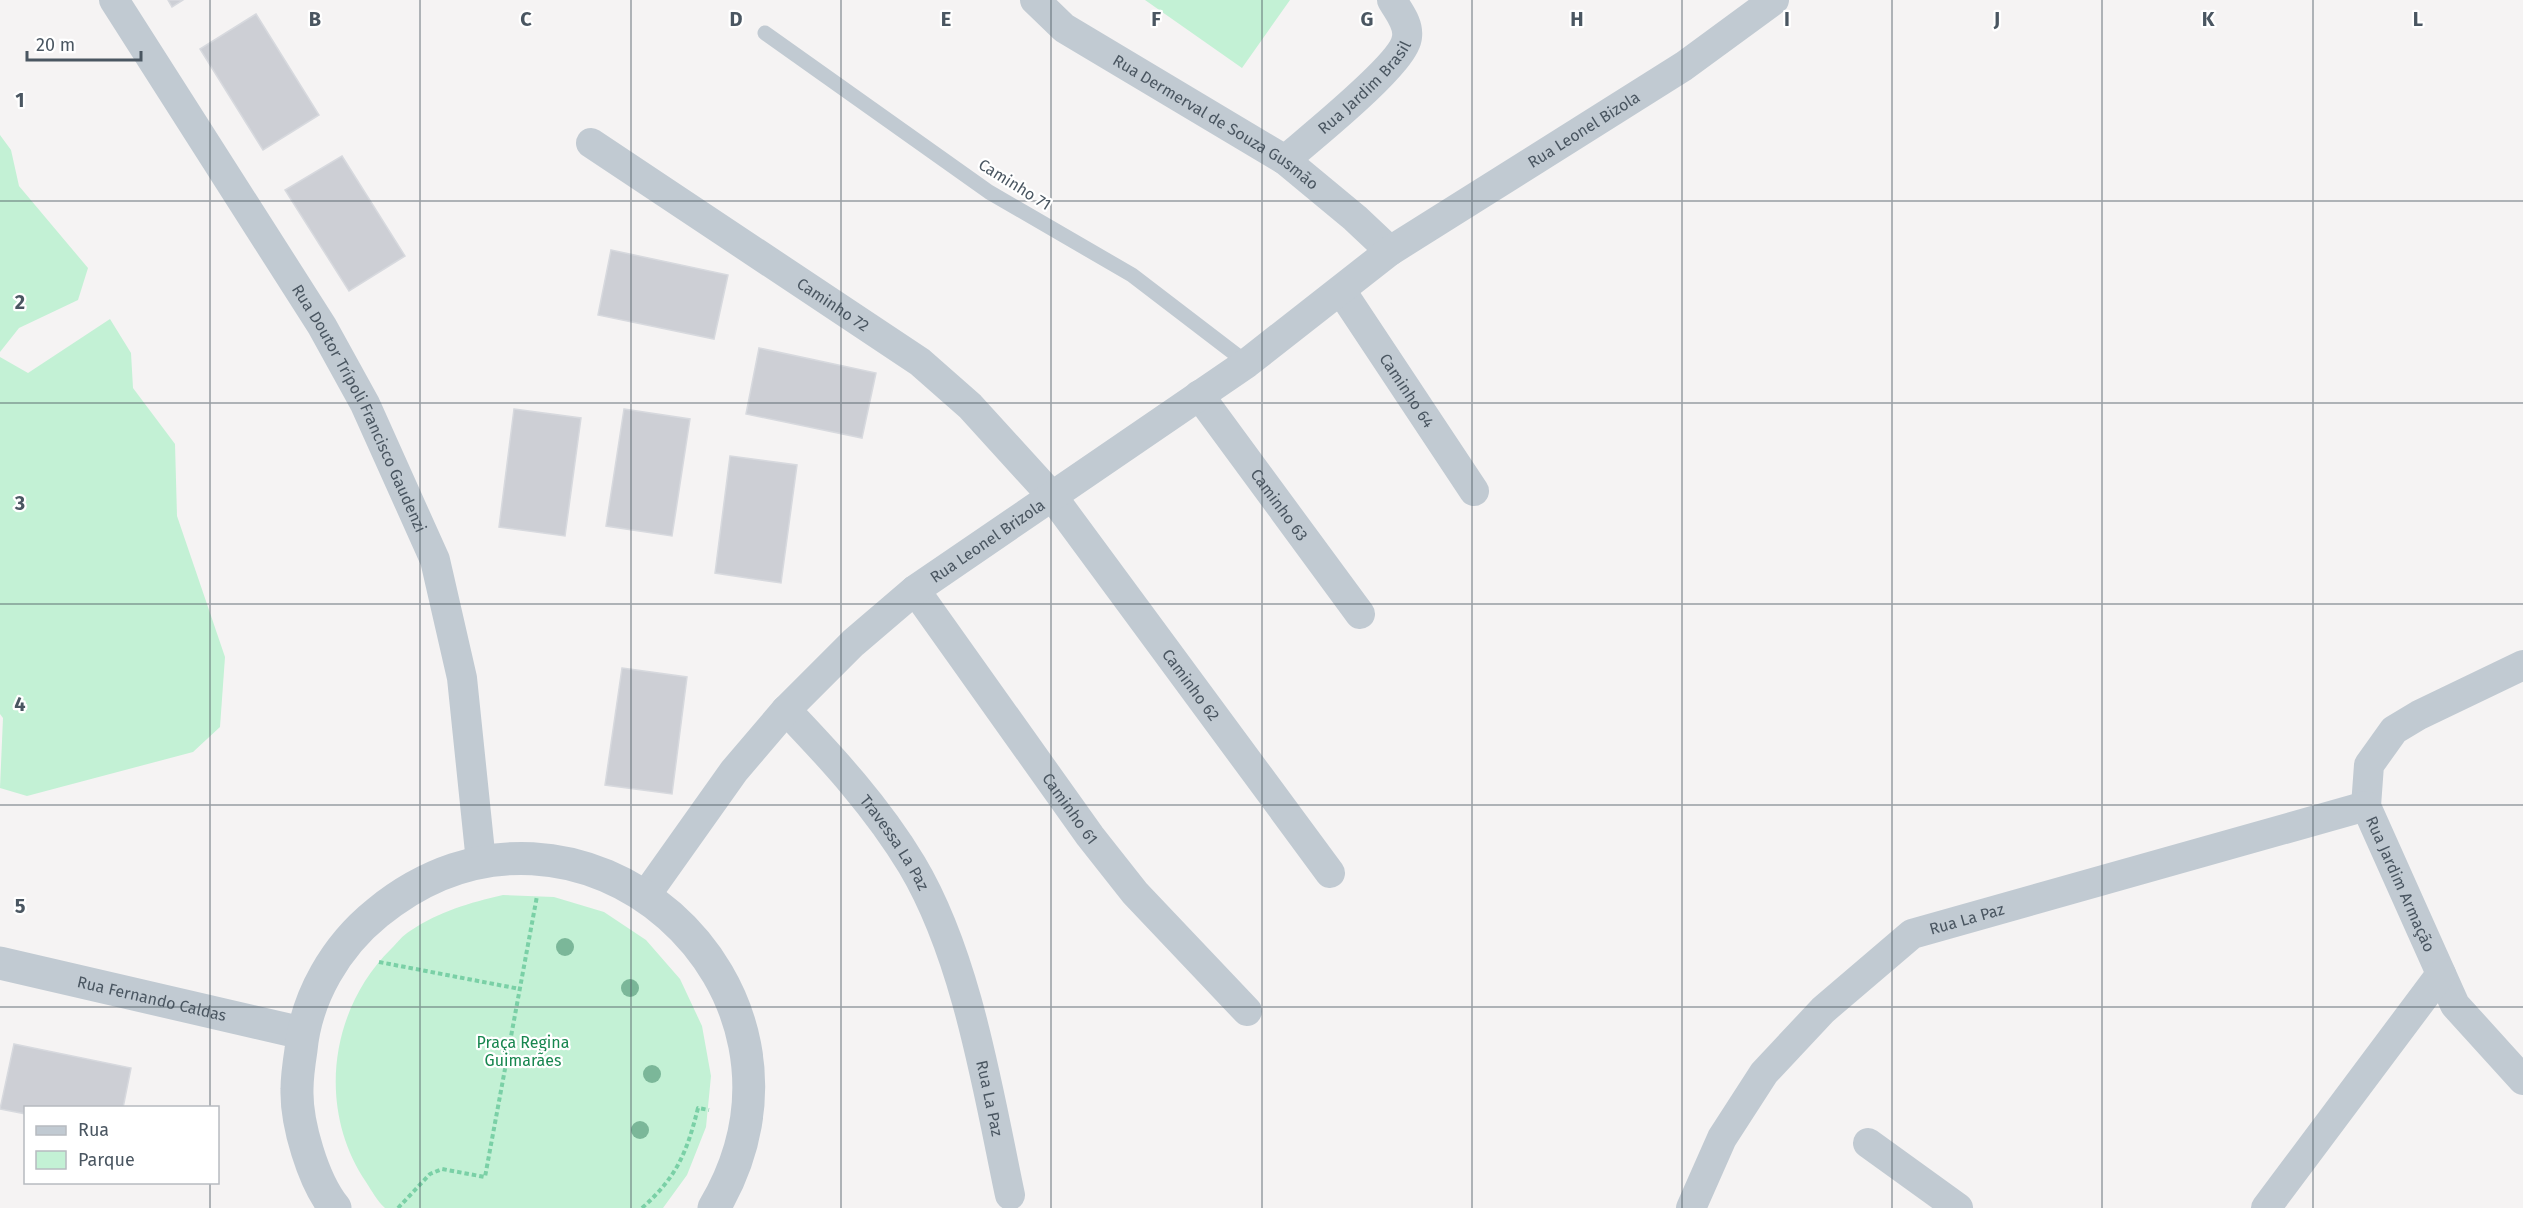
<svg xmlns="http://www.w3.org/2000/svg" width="2523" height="1208" font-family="'Fira Sans',sans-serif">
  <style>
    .green { fill: #c3f1d5 }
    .building { fill: #cdcfd5; stroke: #d7d9de; stroke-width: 1.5 }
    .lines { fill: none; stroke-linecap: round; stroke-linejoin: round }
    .path { stroke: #7ad0a6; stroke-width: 4; stroke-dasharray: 4.5 3; stroke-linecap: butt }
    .service { stroke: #c1cad2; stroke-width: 15 }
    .minor { stroke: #c1cad2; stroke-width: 30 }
    .tertiary { stroke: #c1cad2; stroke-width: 33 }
    .tree { fill: #7bb799 }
    .grid { fill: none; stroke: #4a5661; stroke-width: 1.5; stroke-opacity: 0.55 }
    .labels { text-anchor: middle; stroke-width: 4.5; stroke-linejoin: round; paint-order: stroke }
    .street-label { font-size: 16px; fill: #4a5661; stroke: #fff }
    .park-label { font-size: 16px; fill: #17864f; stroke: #fff }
    .grid-label { font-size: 20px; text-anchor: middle; font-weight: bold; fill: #4a5661; stroke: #fff; stroke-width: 4.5; stroke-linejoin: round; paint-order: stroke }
  </style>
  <rect width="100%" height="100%" fill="#f5f3f3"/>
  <path class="green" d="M 1145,0 L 1290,0 L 1242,68 Z
    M 0,135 L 11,150 L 19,186 L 88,268 L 78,300 L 19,328 L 0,352 Z
    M 110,319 L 131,353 L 133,388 L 175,444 L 177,516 L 225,657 L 220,727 L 193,752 L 27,796 L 0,788 L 3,718 L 0,714 L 0,357 L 28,373 Z
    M 503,895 L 554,897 L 604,912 L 646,940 L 680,979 L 702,1026 L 711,1076 L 706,1127 L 687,1175 L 663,1208 L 385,1208 C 377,1201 372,1191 366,1182 C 317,1110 329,1010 391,949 C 397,943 403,935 410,931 C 440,911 469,903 503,895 Z"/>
  <path class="building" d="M 168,0 L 183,0 L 172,7 Z
    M 256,14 L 319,115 L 263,150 L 200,49 Z
    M 342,156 L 405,256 L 349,291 L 285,190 Z
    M 611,250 L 728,275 L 714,339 L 598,315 Z
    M 759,348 L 876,373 L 862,438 L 746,414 Z
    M 514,409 L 581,418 L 565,536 L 499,527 Z
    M 624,409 L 690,419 L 672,536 L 606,526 Z
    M 730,456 L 797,465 L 781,583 L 715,573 Z
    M 622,668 L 687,677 L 672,794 L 605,785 Z
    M 14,1044 L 131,1068 L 123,1108 L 26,1108 L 26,1114 L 0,1109 Z"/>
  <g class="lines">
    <path class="path" d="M 379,962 L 520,989
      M 398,1208 L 430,1174 L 442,1169 L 485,1177 L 537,896
      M 642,1208 C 677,1177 687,1152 698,1108 L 709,1110"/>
    <path class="service" d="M 765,33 L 989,192 L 1132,275 L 1247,363"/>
    <g class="minor">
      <path id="s1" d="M 114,0 L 322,326 L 365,404 L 435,560 L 462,678 L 481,862"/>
      <path id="s2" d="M 1035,0 L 1064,28 L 1285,160 L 1355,218 L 1390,251"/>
      <path id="s3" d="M 591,143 L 920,362 L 970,406 L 1052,496 L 1330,873"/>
      <path id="s4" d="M 1285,160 C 1308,140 1405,63 1407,37 C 1409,23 1398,11 1392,0"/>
      <path id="s5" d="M 1342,292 L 1474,491"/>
      <path id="s6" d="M 1199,395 L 1360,614"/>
      <path id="s7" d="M 915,590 L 1090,836 L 1135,893 L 1247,1011"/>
      <path id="s8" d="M 2523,665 L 2419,715 L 2394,730 L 2369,765 L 2366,806 L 2455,1005 L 2523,1080"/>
      <path id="s9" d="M 786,710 C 832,758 877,807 912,865 C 967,957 988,1091 1010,1195"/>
      <path id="s10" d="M 646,895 L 734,771 L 786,710 L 853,643 L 915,590 L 1247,363 L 1390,251 L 1684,66 L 1774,0"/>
      <path d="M 1868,1143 L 1958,1208"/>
      <path id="s11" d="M 1691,1208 L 1722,1138 L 1764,1073 L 1823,1010 L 1912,934 L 2366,806"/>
      <path d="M 2266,1208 L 2441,974"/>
    </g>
    <g class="tertiary">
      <path id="s12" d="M 0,963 L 302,1033"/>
      <path d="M 335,1208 C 313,1181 296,1123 297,1089 C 297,1076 299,1063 301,1050 C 306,997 336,946 377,913 C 577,749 845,986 714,1208"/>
    </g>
  </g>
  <g class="tree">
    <circle cx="565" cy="947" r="9"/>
    <circle cx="630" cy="988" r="9"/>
    <circle cx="652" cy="1074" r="9"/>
    <circle cx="640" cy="1130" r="9"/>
  </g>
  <path class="grid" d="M 210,0 L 210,1108M 420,0 L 420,1208M 631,0 L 631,1208M 841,0 L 841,1208M 1051,0 L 1051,1208M 1262,0 L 1262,1208M 1472,0 L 1472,1208M 1682,0 L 1682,1208M 1892,0 L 1892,1208M 2102,0 L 2102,1208M 2313,0 L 2313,1208M 0,201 L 2523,201M 0,403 L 2523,403M 0,604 L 2523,604M 0,805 L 2523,805M 0,1007 L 2523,1007M 210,1182 L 210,1208"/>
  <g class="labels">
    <g class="street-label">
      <text dy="6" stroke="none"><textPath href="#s4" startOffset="108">Rua Jardim Brasil</textPath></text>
      <text dy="6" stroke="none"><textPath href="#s2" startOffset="219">Rua Dermerval de Souza Gusmão</textPath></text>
      <text dy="6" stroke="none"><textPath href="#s10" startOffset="1221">Rua Leonel Bizola</textPath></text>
      <text transform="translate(1015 184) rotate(32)" y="6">Caminho 71</text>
      <text dy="6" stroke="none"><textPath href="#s3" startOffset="291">Caminho 72</textPath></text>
      <text dy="6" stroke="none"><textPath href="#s5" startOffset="118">Caminho 64</textPath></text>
      <text dy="6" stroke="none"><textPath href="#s1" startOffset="477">Rua Doutor Trípoli Francisco Gaudenzi</textPath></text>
      <text dy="6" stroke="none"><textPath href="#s6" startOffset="136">Caminho 63</textPath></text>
      <text dy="6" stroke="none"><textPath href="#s10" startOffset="496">Rua Leonel Brizola</textPath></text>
      <text dy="6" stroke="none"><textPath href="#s3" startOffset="818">Caminho 62</textPath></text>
      <text dy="6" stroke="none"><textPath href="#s7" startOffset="268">Caminho 61</textPath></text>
      <text dy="6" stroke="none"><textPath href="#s9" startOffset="172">Travessa La Paz</textPath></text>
      <text dy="6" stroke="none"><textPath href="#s8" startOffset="314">Rua Jardim Armação</textPath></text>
      <text dy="6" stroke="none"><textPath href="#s11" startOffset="414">Rua La Paz</textPath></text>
      <text dy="6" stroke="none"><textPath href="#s12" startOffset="156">Rua Fernando Caldas</textPath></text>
      <text dy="6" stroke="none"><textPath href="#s9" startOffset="447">Rua La Paz</textPath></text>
    </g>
    <g class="park-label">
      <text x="523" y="1048">Praça Regina<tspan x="523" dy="18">Guimarães</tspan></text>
    </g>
  </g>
  <g class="grid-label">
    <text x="315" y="26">B</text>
    <text x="526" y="26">C</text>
    <text x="736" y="26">D</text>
    <text x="946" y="26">E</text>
    <text x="1156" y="26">F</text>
    <text x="1367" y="26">G</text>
    <text x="1577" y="26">H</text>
    <text x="1787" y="26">I</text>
    <text x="1997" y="26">J</text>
    <text x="2208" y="26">K</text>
    <text x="2418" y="26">L</text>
    <text x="20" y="107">1</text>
    <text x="20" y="309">2</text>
    <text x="20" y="510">3</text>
    <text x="20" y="711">4</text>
    <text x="20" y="913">5</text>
  </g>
  <rect x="24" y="1106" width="195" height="78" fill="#ffffff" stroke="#b7bbc0" stroke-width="1.5"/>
  <rect x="36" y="1126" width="30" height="9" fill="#c1cad2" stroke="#b7bbc0" stroke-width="1.5"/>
  <text x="78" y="1136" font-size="18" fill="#4a5661">Rua</text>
  <rect x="36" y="1151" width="30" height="18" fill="#c3f1d5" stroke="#b7bbc0" stroke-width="1.5"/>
  <text x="78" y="1166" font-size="18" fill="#4a5661">Parque</text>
  <path d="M27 51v9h114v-9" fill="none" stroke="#4a5661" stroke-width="3"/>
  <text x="36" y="51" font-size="18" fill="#4a5661" stroke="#ffffff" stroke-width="4.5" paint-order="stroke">20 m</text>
</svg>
